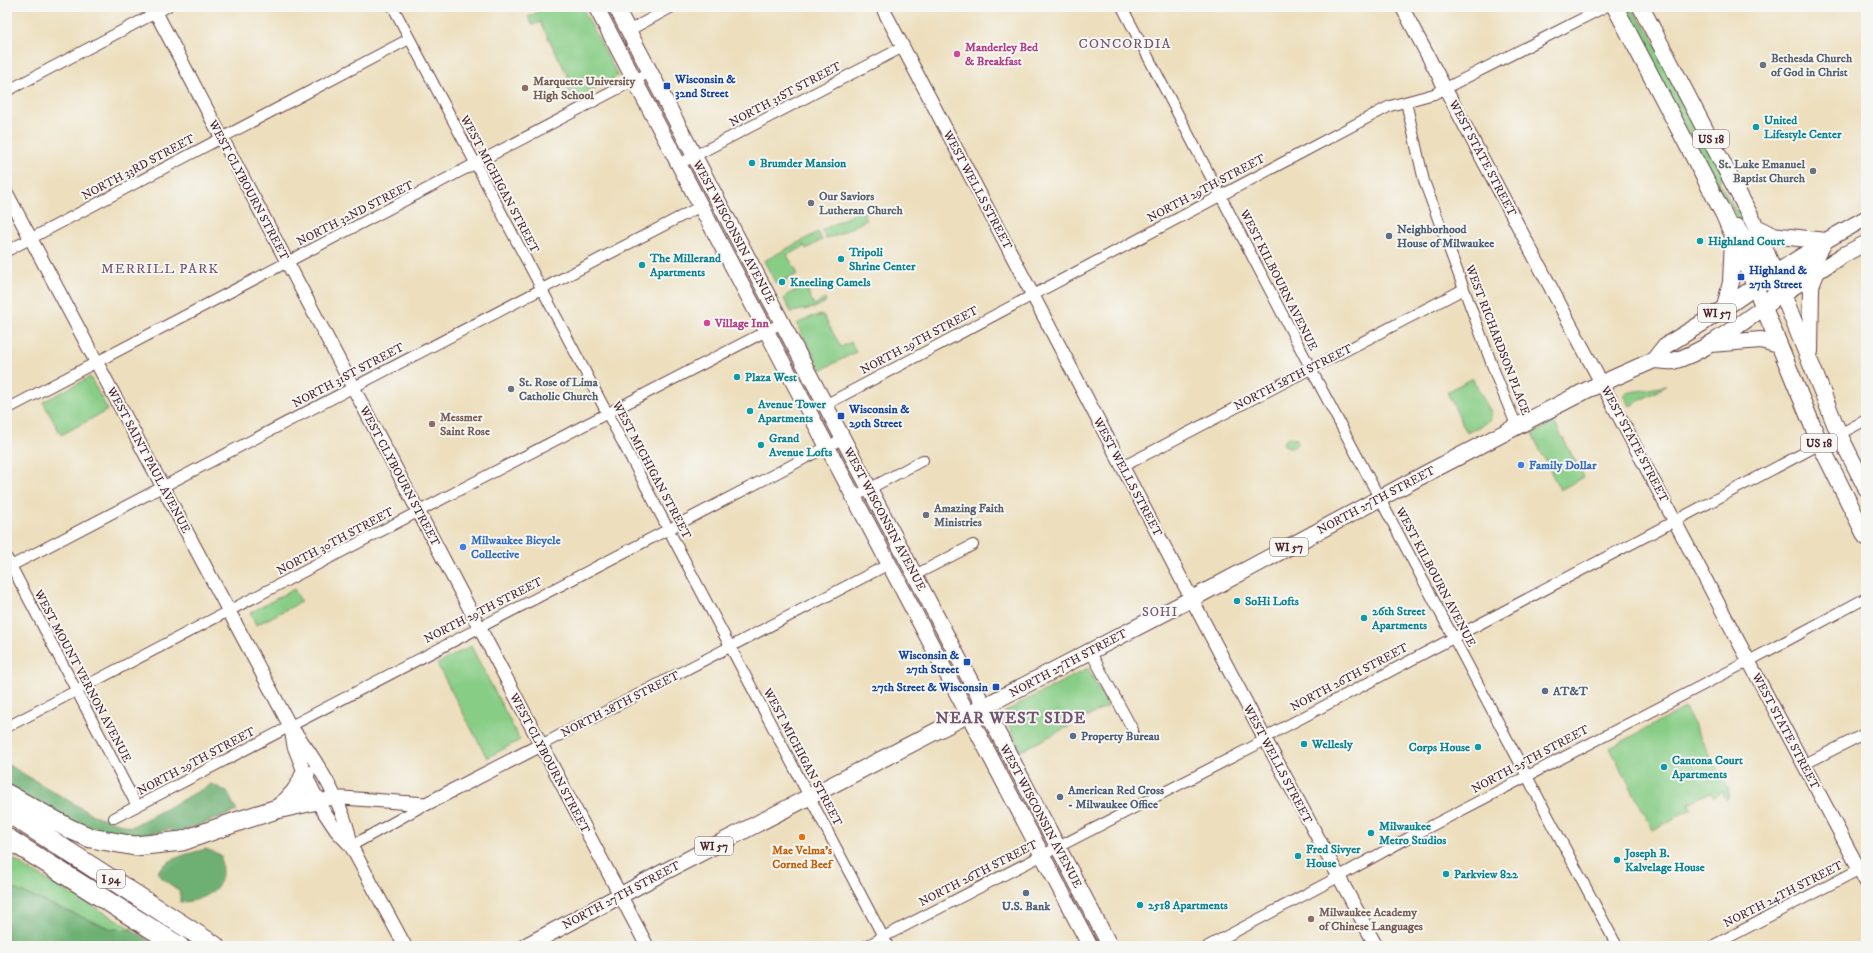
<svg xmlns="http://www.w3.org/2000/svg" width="1873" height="953" font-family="'IM FELL DW Pica',serif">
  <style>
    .green { fill: #88cd86; stroke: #697658 }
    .forest { fill: #6eb073; stroke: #5c684f }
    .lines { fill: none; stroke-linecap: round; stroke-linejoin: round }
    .minor-casing { stroke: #623c41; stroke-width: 12 }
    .tertiary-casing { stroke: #623c41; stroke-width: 15 }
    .secondary-casing { stroke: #623c41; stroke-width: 17 }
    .primary-casing { stroke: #623c41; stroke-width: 18 }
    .motorway-casing { stroke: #623c41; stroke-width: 21 }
    .minor { stroke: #fff; stroke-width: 10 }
    .tertiary { stroke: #fff; stroke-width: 13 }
    .secondary { stroke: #fff; stroke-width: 15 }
    .primary { stroke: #fff; stroke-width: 16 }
    .motorway { stroke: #fff; stroke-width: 19 }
    .hotel-dot { fill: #d1479c; stroke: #f6f6f2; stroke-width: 1.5 }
    .worship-dot { fill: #6b7280; stroke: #f6f6f2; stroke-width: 1.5 }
    .transit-dot { fill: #1a4fb4; stroke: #f6f6f2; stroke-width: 1.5 }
    .education-dot { fill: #8d6e63; stroke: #f6f6f2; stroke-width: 1.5 }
    .culture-dot { fill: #0f9aa8; stroke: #f6f6f2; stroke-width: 1.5 }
    .service-dot { fill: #5c6f8a; stroke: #f6f6f2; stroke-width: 1.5 }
    .shop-dot { fill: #3f7fe0; stroke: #f6f6f2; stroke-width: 1.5 }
    .food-dot { fill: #e8710a; stroke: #f6f6f2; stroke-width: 1.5 }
    .labels { text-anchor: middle; stroke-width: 4; stroke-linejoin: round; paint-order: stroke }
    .shield { fill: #f6f6f2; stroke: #7e6067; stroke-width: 1 }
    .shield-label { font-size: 11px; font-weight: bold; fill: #4a1f2b }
    .hotel-label { font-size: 12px; font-weight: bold; fill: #b23c85; stroke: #f6f6f2; text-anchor: start }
    .worship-label { font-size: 12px; font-weight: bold; fill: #5b616d; stroke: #f6f6f2; text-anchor: start }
    .transit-label { font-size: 12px; font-weight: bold; fill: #164399; stroke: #f6f6f2; text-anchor: start }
    .education-label { font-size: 12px; font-weight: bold; fill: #785e54; stroke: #f6f6f2; text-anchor: start }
    .street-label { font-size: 12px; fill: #4a1f2b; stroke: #f6f6f2 }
    .culture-label { font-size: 12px; font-weight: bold; fill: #0d838f; stroke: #f6f6f2; text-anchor: start }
    .service-label { font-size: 12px; font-weight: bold; fill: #4e5e75; stroke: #f6f6f2; text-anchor: start }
    .shop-label { font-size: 12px; font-weight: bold; fill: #366cbe; stroke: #f6f6f2; text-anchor: start }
    .food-label { font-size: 12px; font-weight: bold; fill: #c56008; stroke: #f6f6f2 }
    .neighbourhood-label { font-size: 13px; letter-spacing: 1px; fill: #735471; stroke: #f6f6f2 }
    .quarter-label { font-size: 14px; letter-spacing: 1px; fill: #735471; stroke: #f6f6f2 }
    .district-label { font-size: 16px; font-weight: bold; letter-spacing: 1px; fill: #735471; stroke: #f6f6f2 }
  </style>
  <rect width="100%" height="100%" fill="#f6f6f2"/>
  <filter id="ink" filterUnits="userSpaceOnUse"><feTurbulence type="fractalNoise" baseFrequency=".025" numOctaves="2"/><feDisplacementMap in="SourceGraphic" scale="8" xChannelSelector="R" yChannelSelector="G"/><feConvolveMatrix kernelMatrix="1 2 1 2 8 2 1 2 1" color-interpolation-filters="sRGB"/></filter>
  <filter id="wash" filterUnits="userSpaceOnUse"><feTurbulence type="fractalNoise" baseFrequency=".012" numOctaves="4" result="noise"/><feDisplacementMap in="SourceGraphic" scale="16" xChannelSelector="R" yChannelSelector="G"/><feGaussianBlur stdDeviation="0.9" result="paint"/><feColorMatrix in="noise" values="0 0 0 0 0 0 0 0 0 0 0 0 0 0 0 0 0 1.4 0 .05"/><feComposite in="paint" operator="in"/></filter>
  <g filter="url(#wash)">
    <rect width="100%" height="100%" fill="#eddfbe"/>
    <path class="green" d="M 547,7 L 582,7 L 618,76 L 573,100 L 567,90 L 573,86 L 540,22 L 533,25 L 528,17 Z
      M 1629,8 L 1634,12 L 1650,33 L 1726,178 L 1721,179 L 1719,182 L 1735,210 L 1744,214 L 1763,258 L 1721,194 L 1628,18 L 1626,10 Z
      M 869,206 L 874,208 L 863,214 L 866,220 L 834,237 L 833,236 L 826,239 L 822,230 Z
      M 818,232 L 822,240 L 806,249 L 804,245 L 804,247 L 787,255 L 797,272 L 796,275 L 776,284 L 764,261 Z
      M 803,287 L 806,288 L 814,305 L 825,299 L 826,302 L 814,308 L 791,312 L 784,299 L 787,295 Z
      M 823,315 L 841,347 L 851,342 L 856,352 L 821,370 L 797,324 L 811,317 Z
      M 90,377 L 108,410 L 61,435 L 43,402 Z
      M 1472,378 L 1492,414 L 1489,421 L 1467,433 L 1447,392 Z
      M 1666,386 L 1630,406 L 1624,395 L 1626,393 Z
      M 1554,422 L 1584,477 L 1560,490 L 1532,434 Z
      M 1288,437 L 1297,439 L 1297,444 L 1293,448 L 1284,445 L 1283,443 Z
      M 294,589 L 301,602 L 256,625 L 250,613 Z
      M 471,646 L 520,740 L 487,758 L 437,664 Z
      M 1088,668 L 1108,706 L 1021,751 L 1004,715 L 1006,711 Z
      M 1685,708 L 1728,790 L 1730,797 L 1726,799 L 1722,792 L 1714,797 L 1711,792 L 1689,803 L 1691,809 L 1653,830 L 1610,748 Z
      M 7,855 L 30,870 L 126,925 L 133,930 L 111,929 L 7,886 Z"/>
    <path class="forest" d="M 7,764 L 93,815 L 131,827 L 212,784 L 227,792 L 237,811 L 174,834 L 170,829 L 154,833 L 120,837 L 90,832 L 7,788 Z
      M 206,849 L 221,855 C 221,862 223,874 221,880 C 216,894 193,903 180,902 L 180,891 L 161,878 L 158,871 C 170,857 188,854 206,849 Z
      M 7,886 L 111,929 L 133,930 L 157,946 L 7,946 Z"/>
  </g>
  <g filter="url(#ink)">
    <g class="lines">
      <defs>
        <path id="minor" d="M 393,7 L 888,946
          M 1122,7 L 1311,369 L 1617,946
          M 628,31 L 672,7
          M 7,91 L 167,7
          M 1406,102 L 1424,181 L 1498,381 L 1517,427
          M 679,164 L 903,47
          M 7,251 L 409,39
          M 825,405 L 1390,106 L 1434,94 L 1605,7
          M 7,409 L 650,72
          M 1122,467 L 1464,289
          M 854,497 L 923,460
          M 7,558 L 137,806
          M 7,568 L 701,206
          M 915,575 L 973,545
          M 1090,651 L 1133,730
          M 7,727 L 490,474 L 782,323
          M 541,745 L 889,564
          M 1805,764 L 1866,733
          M 114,818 L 842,439
          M 351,846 L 426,804
          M 866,946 L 1254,746 L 1275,732 L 1866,420
          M 1208,946 L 1327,883 L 1410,837 L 1749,661 L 1866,598
          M 1712,946 L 1866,866"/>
        <path id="tertiary" d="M 153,7 L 647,946
          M 882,7 L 1265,739 L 1376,946
          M 1402,7 L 1866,882
          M 7,194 L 290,726 C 314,756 346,807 351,846
          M 291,729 L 294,746 L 305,774 L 322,809 L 336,830 L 351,846 L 405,946
          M 327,799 L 343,798 L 426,804 L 541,745"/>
        <path id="secondary" d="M 596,7 L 1090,946
          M 616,7 L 1110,946
          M 1775,273 L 1825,241 L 1866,218
          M 1783,294 L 1843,255 L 1866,243"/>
        <path id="primary" d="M 1615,7 L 1723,213 L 1755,286 L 1820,444 L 1866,537
          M 1641,7 L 1756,227 L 1839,434 L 1866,488
          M 1737,227 L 1767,275
          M 1756,227 L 1772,235 L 1825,241 L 1817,254 L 1791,276 L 1774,294
          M 1725,307 L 1731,282 L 1733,240
          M 1710,344 L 1761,340 L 1779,345
          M 1810,352 L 1811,286 L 1817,271
          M 1654,360 C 1660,360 1667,362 1673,361 C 1704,353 1744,321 1771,302
          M 526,946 L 662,873 L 1203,593 L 1427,473 L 1589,389 L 1654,360 L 1665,346 L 1704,322 L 1775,273"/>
        <path id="motorway" d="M 7,794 L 70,829 L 91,838 L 135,846 L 182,841 L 239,821 L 277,809 L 317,800
          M 279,808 C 291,799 300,789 305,774
          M 7,812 L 215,946
          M 7,838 L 179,946"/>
      </defs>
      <use href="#minor" class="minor-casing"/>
      <use href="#tertiary" class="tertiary-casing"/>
      <use href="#secondary" class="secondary-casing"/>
      <use href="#primary" class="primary-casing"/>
      <use href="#motorway" class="motorway-casing"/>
      <use href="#minor" class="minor"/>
      <use href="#tertiary" class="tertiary"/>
      <use href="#secondary" class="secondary"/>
      <use href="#primary" class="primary"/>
      <use href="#motorway" class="motorway"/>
    </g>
  </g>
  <g class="hotel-dot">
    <circle cx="957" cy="54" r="4"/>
    <circle cx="707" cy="323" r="4"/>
  </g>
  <g class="worship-dot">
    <circle cx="1763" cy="65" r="4"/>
    <circle cx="1813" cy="171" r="4"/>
    <circle cx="811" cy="203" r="4"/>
    <circle cx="511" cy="389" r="4"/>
    <circle cx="926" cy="515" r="4"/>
  </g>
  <g class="transit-dot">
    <rect x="663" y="82" width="8" height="8" rx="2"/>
    <rect x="1737" y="273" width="8" height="8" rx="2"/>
    <rect x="837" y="412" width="8" height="8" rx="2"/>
    <rect x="963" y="658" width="8" height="8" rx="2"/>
    <rect x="992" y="683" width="8" height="8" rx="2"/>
  </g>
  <g class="education-dot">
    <circle cx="525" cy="88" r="4"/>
    <circle cx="432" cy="424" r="4"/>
    <circle cx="1311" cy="919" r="4"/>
  </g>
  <g class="culture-dot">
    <circle cx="1756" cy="127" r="4"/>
    <circle cx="752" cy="163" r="4"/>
    <circle cx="1700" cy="241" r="4"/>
    <circle cx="841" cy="259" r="4"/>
    <circle cx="642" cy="265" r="4"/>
    <circle cx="782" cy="282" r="4"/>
    <circle cx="737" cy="377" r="4"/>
    <circle cx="750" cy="411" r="4"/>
    <circle cx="761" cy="445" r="4"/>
    <circle cx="1237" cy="601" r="4"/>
    <circle cx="1364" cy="618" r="4"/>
    <circle cx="1304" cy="744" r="4"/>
    <circle cx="1478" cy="747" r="4"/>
    <circle cx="1664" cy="767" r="4"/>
    <circle cx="1371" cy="833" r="4"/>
    <circle cx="1298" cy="856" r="4"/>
    <circle cx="1617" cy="860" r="4"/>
    <circle cx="1446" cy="874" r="4"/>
    <circle cx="1140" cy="905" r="4"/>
  </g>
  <g class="service-dot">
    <circle cx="1389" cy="236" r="4"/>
    <circle cx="1545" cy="691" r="4"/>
    <circle cx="1073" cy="736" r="4"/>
    <circle cx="1060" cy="797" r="4"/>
    <circle cx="1026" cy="893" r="4"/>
  </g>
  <g class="shop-dot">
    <circle cx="1521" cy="465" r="4"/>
    <circle cx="463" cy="547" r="4"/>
  </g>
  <circle class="food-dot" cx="802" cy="837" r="4"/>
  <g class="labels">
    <g class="shield">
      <rect x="1693" y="130" width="36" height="18" rx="3"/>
      <rect x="1698" y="304" width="38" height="18" rx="3"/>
      <rect x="1801" y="434" width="36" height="18" rx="3"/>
      <rect x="1270" y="538" width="38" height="18" rx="3"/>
      <rect x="695" y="837" width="38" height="18" rx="3"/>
      <rect x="97" y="870" width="28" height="18" rx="3"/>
    </g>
    <g class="shield-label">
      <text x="1711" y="143">US 18</text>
      <text x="1717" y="317">WI 57</text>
      <text x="1819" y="447">US 18</text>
      <text x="1289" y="551">WI 57</text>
      <text x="714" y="850">WI 57</text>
      <text x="111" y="883">I 94</text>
    </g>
    <g class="hotel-label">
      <text x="965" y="51">Manderley Bed<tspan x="965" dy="14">&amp; Breakfast</tspan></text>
      <text x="715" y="327">Village Inn</text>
    </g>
    <g class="worship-label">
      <text x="1771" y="62">Bethesda Church<tspan x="1771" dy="14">of God in Christ</tspan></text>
      <text x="1805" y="168" text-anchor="end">St. Luke Emanuel<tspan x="1805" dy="14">Baptist Church</tspan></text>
      <text x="819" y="200">Our Saviors<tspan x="819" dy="14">Lutheran Church</tspan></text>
      <text x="519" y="386">St. Rose of Lima<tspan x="519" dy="14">Catholic Church</tspan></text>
      <text x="934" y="512">Amazing Faith<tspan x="934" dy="14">Ministries</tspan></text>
    </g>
    <g class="transit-label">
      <text x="675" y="83">Wisconsin &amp;<tspan x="675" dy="14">32nd Street</tspan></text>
      <text x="1749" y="274">Highland &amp;<tspan x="1749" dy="14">27th Street</tspan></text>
      <text x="849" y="413">Wisconsin &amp;<tspan x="849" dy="14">29th Street</tspan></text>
      <text x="959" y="659" text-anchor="end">Wisconsin &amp;<tspan x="959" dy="14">27th Street</tspan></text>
      <text x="988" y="691" text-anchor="end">27th Street &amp; Wisconsin</text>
    </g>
    <g class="education-label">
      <text x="533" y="85">Marquette University<tspan x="533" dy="14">High School</tspan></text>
      <text x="440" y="421">Messmer<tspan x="440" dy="14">Saint Rose</tspan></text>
      <text x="1319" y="916">Milwaukee Academy<tspan x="1319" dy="14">of Chinese Languages</tspan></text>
    </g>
    <g class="street-label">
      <text transform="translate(785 94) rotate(-28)" y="4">NORTH 31ST STREET</text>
      <text transform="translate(1483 158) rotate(62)" y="4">WEST STATE STREET</text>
      <text transform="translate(138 167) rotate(-28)" y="4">NORTH 33RD STREET</text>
      <text transform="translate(500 184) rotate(62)" y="4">WEST MICHIGAN STREET</text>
      <text transform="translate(1206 188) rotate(-28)" y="4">NORTH 29TH STREET</text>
      <text transform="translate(249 190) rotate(62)" y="4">WEST CLYBOURN STREET</text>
      <text transform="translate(978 190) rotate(62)" y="4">WEST WELLS STREET</text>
      <text transform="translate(355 213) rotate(-27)" y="4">NORTH 32ND STREET</text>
      <text transform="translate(734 232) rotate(62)" y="4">WEST WISCONSIN AVENUE</text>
      <text transform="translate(1279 280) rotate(63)" y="4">WEST KILBOURN AVENUE</text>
      <text transform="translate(919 340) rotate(-28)" y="4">NORTH 29TH STREET</text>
      <text transform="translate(1498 340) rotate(69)" y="4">WEST RICHARDSON PLACE</text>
      <text transform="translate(348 375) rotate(-28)" y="4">NORTH 31ST STREET</text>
      <text transform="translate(1293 377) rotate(-27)" y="4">NORTH 28TH STREET</text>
      <text transform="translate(1635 444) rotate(62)" y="4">WEST STATE STREET</text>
      <text transform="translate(149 460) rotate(62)" y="4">WEST SAINT PAUL AVENUE</text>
      <text transform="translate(652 470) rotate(62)" y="4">WEST MICHIGAN STREET</text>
      <text transform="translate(400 476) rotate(62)" y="4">WEST CLYBOURN STREET</text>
      <text transform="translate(1128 477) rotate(62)" y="4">WEST WELLS STREET</text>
      <text transform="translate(1376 500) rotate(-28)" y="4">NORTH 27TH STREET</text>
      <text transform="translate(885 519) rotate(62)" y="4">WEST WISCONSIN AVENUE</text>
      <text transform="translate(335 541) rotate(-28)" y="4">NORTH 30TH STREET</text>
      <text transform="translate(1436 577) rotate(62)" y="4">WEST KILBOURN AVENUE</text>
      <text transform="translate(483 610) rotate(-27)" y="4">NORTH 29TH STREET</text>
      <text transform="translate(1068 663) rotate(-28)" y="4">NORTH 27TH STREET</text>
      <text transform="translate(83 676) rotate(62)" y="4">WEST MOUNT VERNON AVENUE</text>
      <text transform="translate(1349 677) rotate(-28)" y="4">NORTH 26TH STREET</text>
      <text transform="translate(620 704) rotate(-27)" y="4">NORTH 28TH STREET</text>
      <text transform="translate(1786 731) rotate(62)" y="4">WEST STATE STREET</text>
      <text transform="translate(803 757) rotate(62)" y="4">WEST MICHIGAN STREET</text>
      <text transform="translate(1530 759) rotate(-28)" y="4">NORTH 25TH STREET</text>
      <text transform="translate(196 761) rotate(-28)" y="4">NORTH 29TH STREET</text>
      <text transform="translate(550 763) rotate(62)" y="4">WEST CLYBOURN STREET</text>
      <text transform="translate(1278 764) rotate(62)" y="4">WEST WELLS STREET</text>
      <text transform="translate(1041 816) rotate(62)" y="4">WEST WISCONSIN AVENUE</text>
      <text transform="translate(978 873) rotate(-27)" y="4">NORTH 26TH STREET</text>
      <text transform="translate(1783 894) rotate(-27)" y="4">NORTH 24TH STREET</text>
      <text transform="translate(621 895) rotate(-28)" y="4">NORTH 27TH STREET</text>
    </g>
    <g class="culture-label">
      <text x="1764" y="124">United<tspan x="1764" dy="14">Lifestyle Center</tspan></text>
      <text x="760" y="167">Brumder Mansion</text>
      <text x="1708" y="245">Highland Court</text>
      <text x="849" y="256">Tripoli<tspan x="849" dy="14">Shrine Center</tspan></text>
      <text x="650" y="262">The Millerand<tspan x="650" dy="14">Apartments</tspan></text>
      <text x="790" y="286">Kneeling Camels</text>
      <text x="745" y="381">Plaza West</text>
      <text x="758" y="408">Avenue Tower<tspan x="758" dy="14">Apartments</tspan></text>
      <text x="769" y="442">Grand<tspan x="769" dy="14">Avenue Lofts</tspan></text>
      <text x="1245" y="605">SoHi Lofts</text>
      <text x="1372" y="615">26th Street<tspan x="1372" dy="14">Apartments</tspan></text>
      <text x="1312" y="748">Wellesly</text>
      <text x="1470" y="751" text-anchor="end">Corps House</text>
      <text x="1672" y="764">Cantona Court<tspan x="1672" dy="14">Apartments</tspan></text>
      <text x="1379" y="830">Milwaukee<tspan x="1379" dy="14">Metro Studios</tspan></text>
      <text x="1306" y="853">Fred Sivyer<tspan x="1306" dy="14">House</tspan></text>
      <text x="1625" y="857">Joseph B.<tspan x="1625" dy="14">Kalvelage House</tspan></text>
      <text x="1454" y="878">Parkview 822</text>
      <text x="1148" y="909">2518 Apartments</text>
    </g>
    <g class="service-label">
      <text x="1397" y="233">Neighborhood<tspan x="1397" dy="14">House of Milwaukee</tspan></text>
      <text x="1553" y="695">AT&amp;T</text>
      <text x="1081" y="740">Property Bureau</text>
      <text x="1068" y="794">American Red Cross<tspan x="1068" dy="14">- Milwaukee Office</tspan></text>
      <text x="1026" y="910" text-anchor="middle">U.S. Bank</text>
    </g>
    <g class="shop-label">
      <text x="1529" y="469">Family Dollar</text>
      <text x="471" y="544">Milwaukee Bicycle<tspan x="471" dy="14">Collective</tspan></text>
    </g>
    <g class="food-label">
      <text x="802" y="854">Mae Velma’s<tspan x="802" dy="14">Corned Beef</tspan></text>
    </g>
    <g class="neighbourhood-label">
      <text x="1160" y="616">SOHI</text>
    </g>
    <g class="quarter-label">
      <text x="1125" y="48">CONCORDIA</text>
      <text x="160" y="273">MERRILL PARK</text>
    </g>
    <g class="district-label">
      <text x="1011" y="723">NEAR WEST SIDE</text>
    </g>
  </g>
  <rect width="1873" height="953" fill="none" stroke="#f6f6f2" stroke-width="24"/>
</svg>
